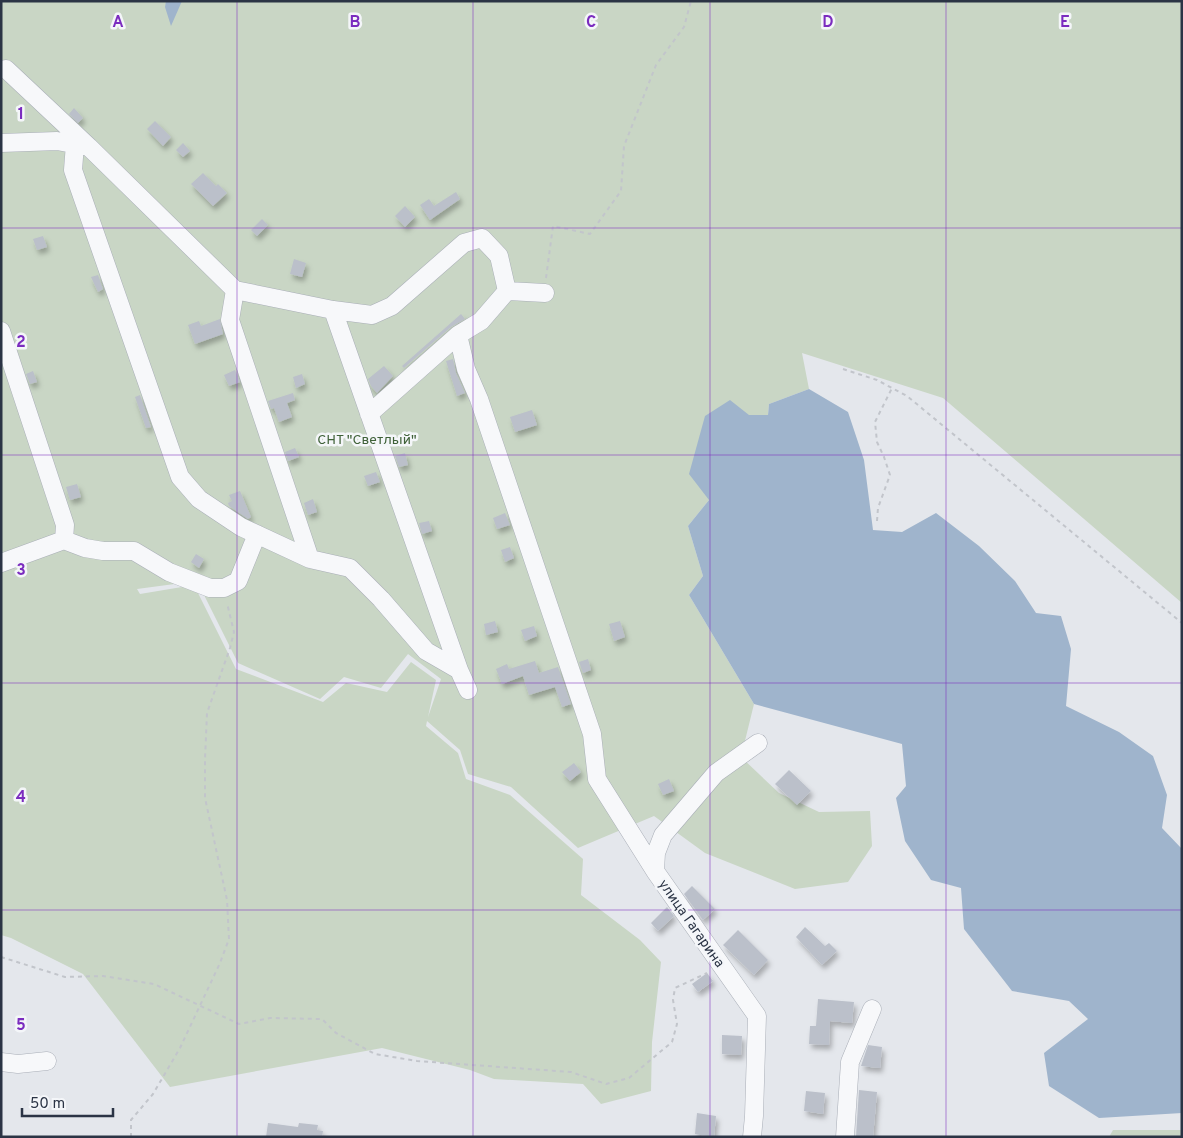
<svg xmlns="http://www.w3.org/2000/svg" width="1183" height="1138" font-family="Overpass,sans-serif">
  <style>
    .green { fill: #c9d6c5; fill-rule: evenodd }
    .water { fill: #9fb4cc }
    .building { fill: #bbc0ca; filter: url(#shadow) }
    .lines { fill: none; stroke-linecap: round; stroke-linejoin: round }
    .minor-casing { stroke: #a9aeb7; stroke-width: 19 }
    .path { stroke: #c2c5cb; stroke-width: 2; stroke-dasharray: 4 4; stroke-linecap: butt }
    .minor { stroke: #f7f8fa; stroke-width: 18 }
    .grid { fill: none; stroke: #7b2cbf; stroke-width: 1; stroke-opacity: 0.55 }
    .labels { text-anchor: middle; stroke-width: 5; stroke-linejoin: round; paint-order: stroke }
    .park-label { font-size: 14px; fill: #3f6138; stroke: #f4f6f9 }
    .street-label { font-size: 14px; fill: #2b3445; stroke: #f4f6f9 }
    .grid-label { font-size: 16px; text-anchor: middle; font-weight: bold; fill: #7b2cbf; stroke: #f4f6f9; stroke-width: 5; stroke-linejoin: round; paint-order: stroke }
  </style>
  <defs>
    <filter id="shadow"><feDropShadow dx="2.5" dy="4.5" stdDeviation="2.5" flood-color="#0004"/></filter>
  </defs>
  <rect width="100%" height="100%" fill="#e4e7ec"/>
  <path class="green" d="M 1,1 L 1182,1 L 1182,603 L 943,398 L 802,353 L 809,389 L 769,404 L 768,415 L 749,415 L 709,500 L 688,526 L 703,576 L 689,595 L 754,704 L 741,757 L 779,793 L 819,812 L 870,811 L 872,846 L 848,882 L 795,889 L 705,853 L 654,816 L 578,848 L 511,787 L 468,774 L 460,750 L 427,721 L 426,726 L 458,753 L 466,779 L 510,795 L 583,859 L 581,895 L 640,940 L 661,962 L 652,1042 L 651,1091 L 601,1104 L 583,1084 L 494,1079 L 470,1070 L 382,1048 L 170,1087 L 83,974 L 11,938 L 1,935 ZM 197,581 L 238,663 L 320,699 L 344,677 L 381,688 L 408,654 L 441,679 L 428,717 L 436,680 L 411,662 L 387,692 L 346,683 L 323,702 L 236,669 L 194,585 L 140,594 L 137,589 Z
    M 1113,1130 L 1182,1130 L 1182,1137 L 1109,1137 Z"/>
  <path class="water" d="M 166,1 L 182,1 L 171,26 L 165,7 Z
    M 809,389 L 848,412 L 864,460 L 873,530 L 902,532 L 936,513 L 979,546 L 1015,581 L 1036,613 L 1061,616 L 1071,649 L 1066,706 L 1119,732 L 1153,756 L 1167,795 L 1162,828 L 1182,849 L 1182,1113 L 1099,1118 L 1049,1086 L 1044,1053 L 1088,1019 L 1069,1001 L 1012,991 L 964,929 L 961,888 L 931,880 L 905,841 L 896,798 L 906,786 L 902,744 L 754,704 L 689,595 L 703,576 L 688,526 L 709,500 L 689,474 L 705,416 L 730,400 L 749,415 L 768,415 L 769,404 Z"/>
  <path class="building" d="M 74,108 L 83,118 L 78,123 L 69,114 Z
    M 155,121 L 171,137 L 163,146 L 147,129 Z
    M 183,143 L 190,151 L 183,157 L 176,150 Z
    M 203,173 L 216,186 L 218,184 L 227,193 L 213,206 L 191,184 Z
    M 456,192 L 460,199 L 430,220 L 420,205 L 429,199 L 434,206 Z
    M 405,206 L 415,217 L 405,227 L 395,216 Z
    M 262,219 L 268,225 L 257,236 L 251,230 Z
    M 43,236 L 47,247 L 37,250 L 33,239 Z
    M 294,259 L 306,263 L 302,277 L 290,274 Z
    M 98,275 L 103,289 L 98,292 L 91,277 Z
    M 461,314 L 465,319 L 451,327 L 404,368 L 402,366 Z
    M 220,319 L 223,334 L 195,344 L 188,325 L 199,321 L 201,326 Z
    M 453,359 L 456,373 L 465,393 L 457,396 L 446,361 Z
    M 384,366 L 393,376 L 377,393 L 371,386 L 368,379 Z
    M 235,370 L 240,382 L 229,386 L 224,375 Z
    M 33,371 L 37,382 L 30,384 L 26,374 Z
    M 302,374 L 305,384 L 296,388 L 293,377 Z
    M 293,393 L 295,400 L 287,403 L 292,417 L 279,422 L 274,408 L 271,409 L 268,401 Z
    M 140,395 L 151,427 L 146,428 L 135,397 Z
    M 532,410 L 537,425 L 515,432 L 510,417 Z
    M 295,448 L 299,457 L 288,461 L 285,452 Z
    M 405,453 L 408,465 L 399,467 L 395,456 Z
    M 376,472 L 380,482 L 368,486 L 364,476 Z
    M 77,484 L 81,497 L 70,500 L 66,487 Z
    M 240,491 L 251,517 L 248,519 L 229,506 L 228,503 L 232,501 L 229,495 Z
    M 313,499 L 317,512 L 308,515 L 304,503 Z
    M 505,513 L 510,525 L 497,529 L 493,518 Z
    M 429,521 L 432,531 L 422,534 L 419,523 Z
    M 510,547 L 514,558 L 505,562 L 501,550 Z
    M 196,554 L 204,559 L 199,568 L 191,562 Z
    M 495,621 L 498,632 L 486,635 L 484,624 Z
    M 620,621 L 625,637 L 614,641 L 609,624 Z
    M 534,626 L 537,636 L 525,641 L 521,630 Z
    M 588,659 L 591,670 L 583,673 L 579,662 Z
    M 535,661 L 539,673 L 558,667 L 571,704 L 562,707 L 555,687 L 529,695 L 523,676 L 502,684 L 496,669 L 507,664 L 509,669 Z
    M 574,763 L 581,772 L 570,781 L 562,772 Z
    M 789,770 L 811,791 L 797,805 L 775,784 Z
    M 669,779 L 674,791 L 663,795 L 658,784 Z
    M 692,886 L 715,909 L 703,920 L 684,894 Z
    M 667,907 L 674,916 L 658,931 L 651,923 Z
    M 805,927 L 825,946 L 829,943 L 837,951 L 822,965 L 796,937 Z
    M 738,930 L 768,960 L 754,975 L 723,945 Z
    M 707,973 L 713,981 L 698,992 L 692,984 Z
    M 818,999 L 854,1002 L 852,1023 L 830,1021 L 829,1045 L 809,1044 L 810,1026 L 816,1026 Z
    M 722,1035 L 742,1036 L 741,1055 L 722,1054 Z
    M 868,1045 L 882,1047 L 880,1068 L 861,1066 Z
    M 859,1090 L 877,1092 L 873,1137 L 856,1137 Z
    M 806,1091 L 825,1093 L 823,1114 L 804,1111 Z
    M 697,1113 L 716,1116 L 714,1137 L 695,1134 Z
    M 268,1123 L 298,1127 L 299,1123 L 318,1125 L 317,1130 L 323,1131 L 322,1137 L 266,1137 Z"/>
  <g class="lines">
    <defs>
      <path id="minor" d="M 6,69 L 89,147
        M 1,143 L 57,141 L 89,147 L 235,290 L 333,310 L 372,315 L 392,306 L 464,243 L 482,238 L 499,256 L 507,291 L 481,321 L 458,335 L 369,414
        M 75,144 L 73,170 L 180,477 L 199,499 L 241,527 L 310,559 L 350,568 L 381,599 L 426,651 L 459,670
        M 235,290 L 230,320 L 310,559
        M 507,291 L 545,293
        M 333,310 L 459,670 L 468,690
        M 1,331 L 65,525 L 64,540 L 1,563
        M 458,335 L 466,369 L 479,399 L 592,734 L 597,779 L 655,871
        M 64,540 L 85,548 L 103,551 L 134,551 L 169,572 L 210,588 L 224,588 L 238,581 L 257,534
        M 1,1062 L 18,1064 L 47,1061
        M 752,1137 L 754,1116 L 757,1016 L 655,871 L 656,853 L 663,835 L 716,773 L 758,743
        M 845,1137 L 850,1062 L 872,1009"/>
    </defs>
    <use href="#minor" class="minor-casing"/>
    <path class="path" d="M 546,278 L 553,226 L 590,234 L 621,191 L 624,146 L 656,65 L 684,27 L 691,1
      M 843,369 L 877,380 L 907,396 L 1182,623
      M 877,521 L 878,508 L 890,475 L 884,457 L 877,442 L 875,422 L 892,388
      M 1,957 L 65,977 L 103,976 L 154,984 L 239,1024 L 270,1018 L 322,1019 L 336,1033 L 375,1054 L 417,1061 L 571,1072 L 606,1084 L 629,1078 L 672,1042 L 677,1024 L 673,1000 L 675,988 L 707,973
      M 131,1137 L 131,1120 L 153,1094 L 180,1048 L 220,963 L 229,939 L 227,900 L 205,798 L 205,759 L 207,713 L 230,648 L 234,632 L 227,603"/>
    <use href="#minor" class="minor"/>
  </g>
  <path class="grid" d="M 237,1 L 237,1137M 473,1 L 473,1137M 710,1 L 710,1137M 946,1 L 946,1137M 1,228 L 1182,228M 1,455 L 1182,455M 1,683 L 1182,683M 1,910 L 1182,910"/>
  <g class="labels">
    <g class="park-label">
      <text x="367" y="444">СНТ "Светлый"</text>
    </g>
    <g class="street-label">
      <text transform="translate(692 923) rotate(55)" y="5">улица Гагарина</text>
    </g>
  </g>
  <g class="grid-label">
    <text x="118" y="27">A</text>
    <text x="355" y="27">B</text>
    <text x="591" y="27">C</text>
    <text x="828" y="27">D</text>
    <text x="1065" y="27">E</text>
    <text x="21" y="119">1</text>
    <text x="21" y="347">2</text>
    <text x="21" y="575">3</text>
    <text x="21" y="802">4</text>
    <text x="21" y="1030">5</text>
  </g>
  <rect width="1183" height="1138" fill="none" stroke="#2b3445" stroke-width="5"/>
  <path d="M22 1108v8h91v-8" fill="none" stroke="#2b3445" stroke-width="2.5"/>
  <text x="30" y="1108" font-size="15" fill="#2b3445" stroke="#f4f6f9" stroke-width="4" paint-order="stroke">50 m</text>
</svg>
